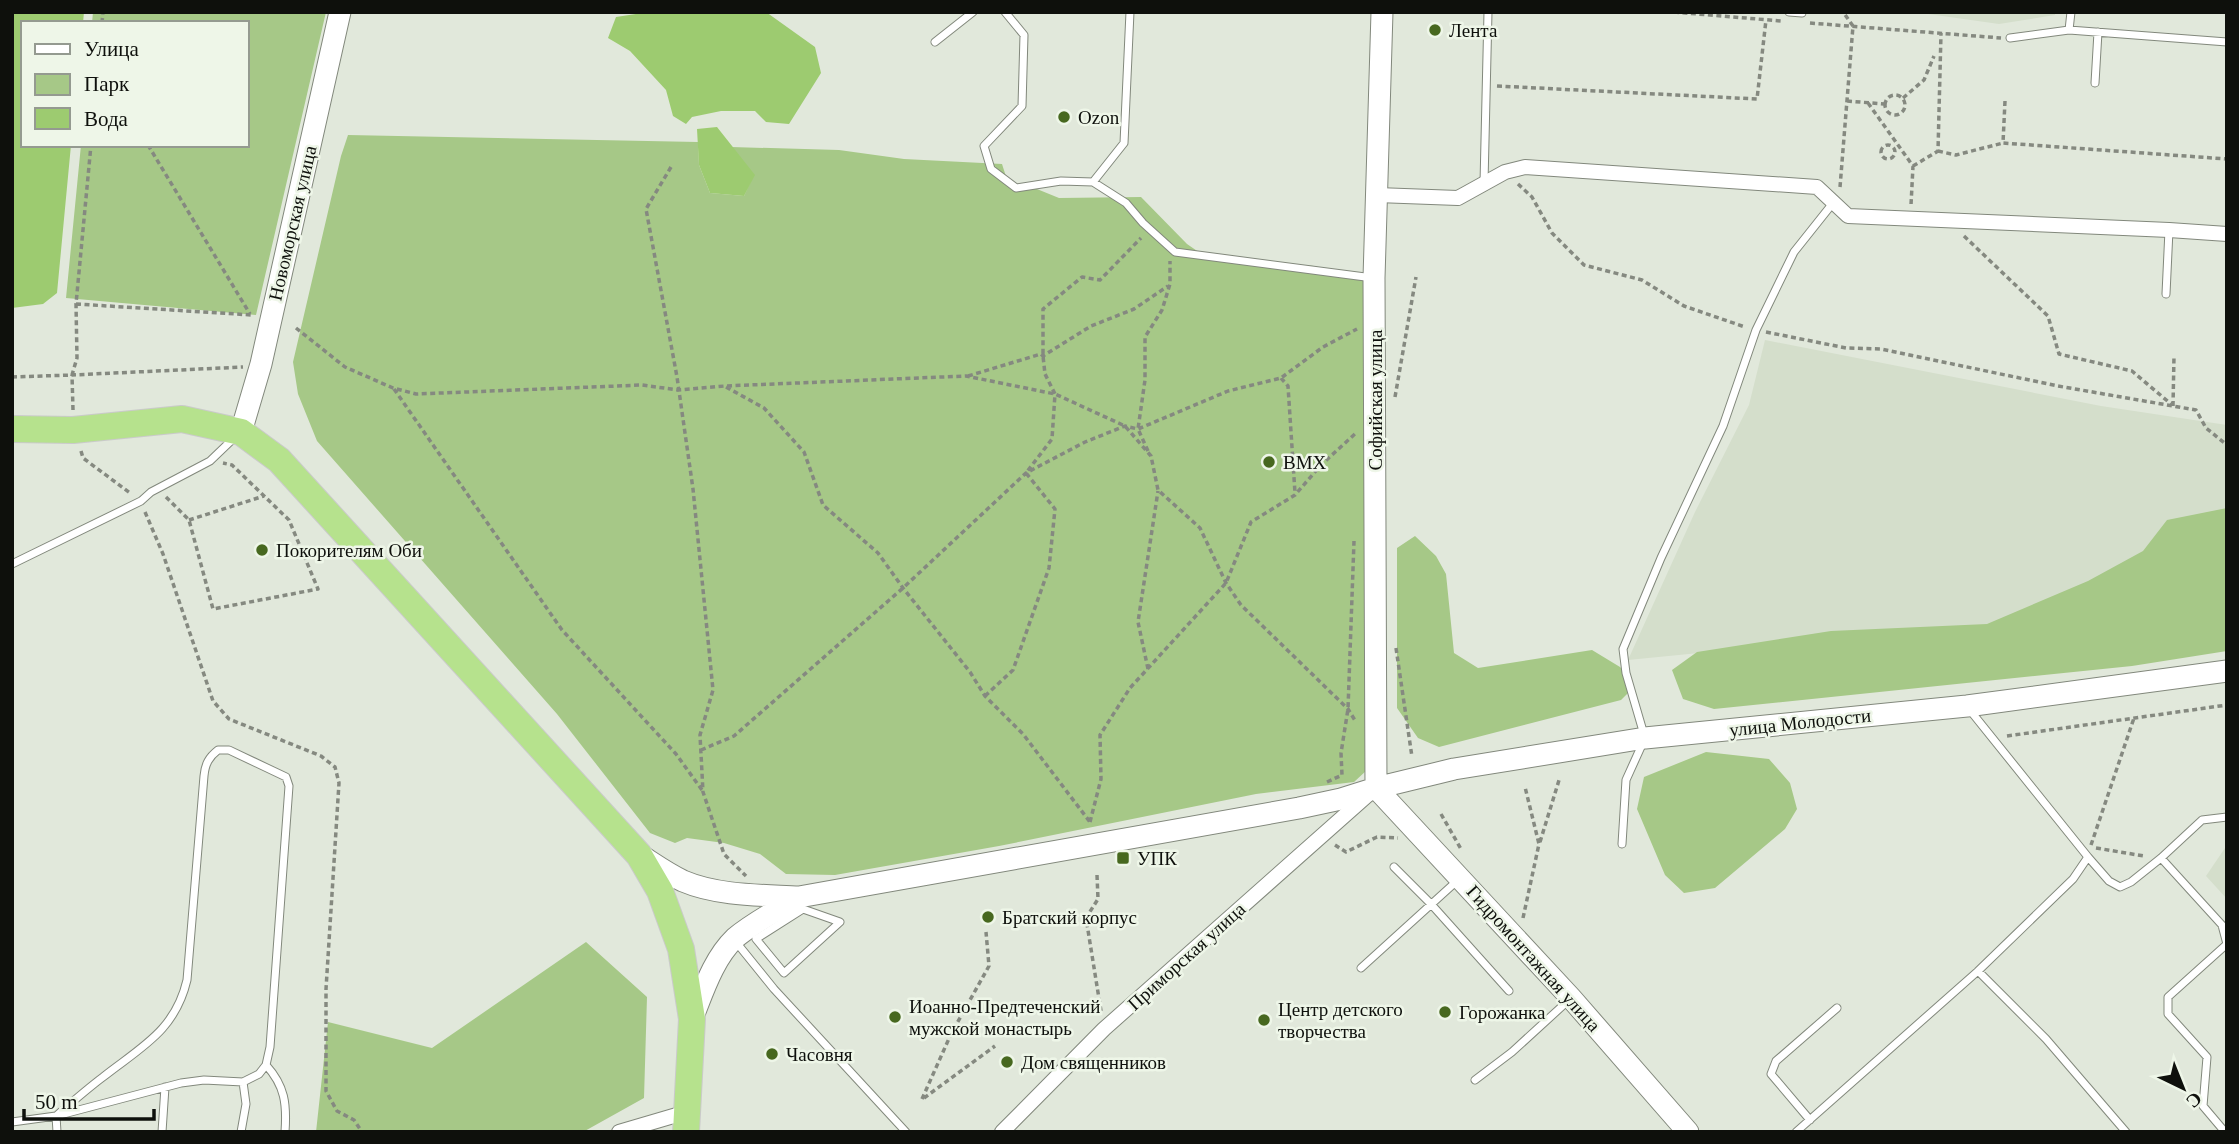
<svg xmlns="http://www.w3.org/2000/svg" width="2239" height="1144" font-family="'Times New Roman',serif">
  <style>
    .built { fill: #d4decb }
    .green { fill: #a6c887 }
    .water { fill: #9dcb70 }
    .lines { fill: none; stroke-linecap: round; stroke-linejoin: round }
    .lane-casing { stroke: #82887c; stroke-width: 9 }
    .street-casing { stroke: #82887c; stroke-width: 16 }
    .secondary-casing { stroke: #82887c; stroke-width: 23 }
    .highway-casing { stroke: #cacaca; stroke-width: 28 }
    .path { stroke: #858980; stroke-width: 3.5; stroke-dasharray: 5 3.5; stroke-linecap: butt }
    .lane { stroke: #fff; stroke-width: 7 }
    .street { stroke: #fff; stroke-width: 14 }
    .secondary { stroke: #fff; stroke-width: 21 }
    .highway { stroke: #b6e28d; stroke-width: 26 }
    .poi-dot { fill: #47681f; stroke: #eef6e8; stroke-width: 2.5 }
    .labels { text-anchor: middle; stroke-width: 5; stroke-linejoin: round; paint-order: stroke }
    .poi-label { font-size: 19px; fill: #0e100c; stroke: #eef6e8; text-anchor: start }
    .street-label { font-size: 19px; fill: #0e100c; stroke: #eef6e8 }
  </style>
  <rect width="100%" height="100%" fill="#e1e8db"/>
  <path class="built" d="M 1914,12 L 2055,12 L 2055,15 L 1999,24 Z
    M 1765,340 L 2101,406 L 2227,425 L 2227,519 L 2001,623 L 1628,660 L 1695,512 L 1749,405 Z
    M 2227,845 L 2227,899 L 2206,876 Z"/>
  <path class="green" d="M 93,12 L 326,12 L 256,315 L 66,298 L 81,145 L 247,145 L 247,23 L 92,23 Z
    M 348,135 L 698,142 L 699,165 L 710,193 L 744,196 L 754,175 L 731,147 L 839,150 L 904,159 L 1002,164 L 1010,189 L 1032,187 L 1059,198 L 1141,197 L 1187,244 L 1206,257 L 1314,266 L 1363,279 L 1370,304 L 1367,770 L 1354,782 L 1256,794 L 999,846 L 835,875 L 786,874 L 760,854 L 724,843 L 687,838 L 675,843 L 650,833 L 557,714 L 317,441 L 298,394 L 293,362 L 341,156 Z
    M 2227,508 L 2227,651 L 2132,666 L 1714,709 L 1683,699 L 1672,670 L 1697,652 L 1831,631 L 1987,624 L 2088,581 L 2143,551 L 2167,520 Z
    M 1415,536 L 1436,556 L 1446,574 L 1454,653 L 1478,668 L 1592,650 L 1620,667 L 1626,673 L 1631,690 L 1621,700 L 1439,747 L 1418,738 L 1397,708 L 1397,548 Z
    M 1706,752 L 1769,759 L 1790,783 L 1797,809 L 1785,829 L 1715,888 L 1684,893 L 1665,875 L 1637,809 L 1644,777 Z
    M 586,942 L 647,997 L 644,1098 L 583,1132 L 316,1132 L 328,1022 L 432,1048 Z"/>
  <path class="water" d="M 12,12 L 84,12 L 83,23 L 23,23 L 23,145 L 71,145 L 57,293 L 43,304 L 12,308 Z
    M 649,12 L 766,12 L 815,47 L 821,73 L 789,124 L 766,122 L 755,111 L 721,111 L 692,117 L 686,124 L 673,116 L 666,90 L 630,51 L 608,38 L 616,17 Z
    M 717,127 L 755,175 L 744,196 L 710,193 L 699,165 L 697,129 Z"/>
  <g class="lines">
    <defs>
      <path id="lane" d="M 1005,12 L 1024,35 L 1022,106 L 984,146 L 991,169 L 1016,188 L 1061,181 L 1093,182 L 1126,203 L 1143,223 L 1175,252 L 1373,278
        M 1789,12 L 1802,13
        M 2071,12 L 2069,30 L 2227,42
        M 2010,38 L 2069,30
        M 935,42 L 973,12
        M 2095,83 L 2098,32
        M 1093,182 L 1124,143 L 1130,12
        M 1484,183 L 1488,12
        M 2166,294 L 2169,230
        M 12,564 L 141,501 L 151,492 L 210,461 L 235,437
        M 1969,709 L 2088,857 L 2109,881 L 2120,887 L 2131,882 L 2161,858 L 2202,820 L 2227,817
        M 1622,844 L 1626,780 L 1645,738 L 1626,673 L 1623,649 L 1661,558 L 1723,426 L 1756,330 L 1794,252 L 1833,203
        M 2161,858 L 2222,925 L 2227,944
        M 1394,867 L 1431,904 L 1509,991
        M 803,909 L 840,922 L 784,973 L 756,939 Z
        M 736,942 L 774,989 L 906,1132
        M 1361,968 L 1458,880
        M 1978,971 L 2046,1039 L 2126,1132
        M 266,1065 C 285,1086 287,1104 285,1132
        M 1475,1080 L 1512,1052 L 1570,999
        M 56,1116 L 57,1132
        M 1810,1120 L 1771,1074 L 1776,1061 L 1837,1008
        M 12,1122 L 56,1116 L 181,1083 L 204,1080 L 243,1082 L 259,1074 L 266,1065 L 270,1047 L 289,786 L 286,777 L 229,750 L 218,750 C 209,757 205,764 204,776 L 187,980 C 175,1031 141,1047 103,1077 C 87,1089 71,1103 56,1116
        M 162,1132 L 165,1087
        M 241,1132 L 246,1104 L 243,1082
        M 1796,1132 L 1978,971 L 2073,879 L 2088,857
        M 2225,1132 L 2203,1106 L 2207,1057 L 2168,1014 L 2168,997 L 2227,944"/>
      <path id="street" d="M 1377,195 L 1458,198 L 1505,172 L 1525,167 L 1817,187 L 1848,216 L 2169,230 L 2227,234
        M 619,1132 L 687,1112
        M 1002,1132 L 1104,1029 L 1370,793"/>
      <path id="secondary" d="M 241,432 L 261,364 L 340,12
        M 1376,788 L 1374,278 L 1382,12
        M 1376,788 L 1571,998 L 1688,1132
        M 640,855 C 654,864 668,874 683,881 C 718,896 762,895 799,897 L 1299,808 L 1341,799 L 1376,788 L 1454,769 L 1645,738 L 1967,706 L 2227,671
        M 692,1019 C 703,992 713,959 735,938 C 754,922 778,910 799,897"/>
      <path id="highway" d="M 12,429 L 73,430 L 182,419 L 241,432 L 279,460 L 639,855 L 660,891 L 681,949 L 692,1019 L 686,1132"/>
    </defs>
    <use href="#lane" class="lane-casing"/>
    <use href="#street" class="street-casing"/>
    <use href="#secondary" class="secondary-casing"/>
    <use href="#highway" class="highway-casing"/>
    <path class="path" d="M 1674,12 L 1781,21
      M 102,23 L 103,12
      M 1810,23 L 2001,38
      M 1497,86 L 1757,99 L 1766,20
      M1885 105a10 10 0 1 1 20 0a10 10 0 1 1-20 0Z
      M 1903,98 L 1924,80 L 1934,56
      M 1847,101 L 1884,104
      M 2005,101 L 2003,143 L 2227,159
      M 1868,103 L 1913,166 L 1911,205
      M 148,145 L 250,314
      M1881 152a7 7 0 1 1 14 0a7 7 0 1 1-14 0Z
      M 1938,151 L 1956,155 L 2003,143
      M 1913,166 L 1938,151 L 1941,33
      M 671,167 L 646,209 L 677,377 L 693,489 L 713,690 L 700,735 L 703,792 L 724,854 L 746,876
      M 1518,184 L 1532,197 L 1552,233 L 1584,265 L 1642,280 L 1684,306 L 1745,327
      M 1840,187 L 1853,26 L 1843,12
      M 1964,236 L 2048,316 L 2059,354 L 2132,371 L 2171,404
      M 76,304 L 252,315
      M 296,328 L 345,367 L 393,388 L 416,394 L 642,385 L 678,390 L 725,386 L 966,376 L 1055,394 L 1125,426 L 1151,456 L 1158,490 L 1200,528 L 1226,583 L 1241,605 L 1348,709 L 1356,722
      M 1766,332 L 1846,348 L 1881,349 L 2058,386 L 2196,410 L 2206,428 L 2227,445
      M 968,376 L 1041,354 L 1043,356 L 1091,326 L 1134,309 L 1168,286
      M 12,377 L 72,375 L 77,358 L 76,304 L 91,145
      M 1281,378 L 1288,386 L 1295,493
      M 726,387 L 764,408 L 804,452 L 823,505 L 878,553 L 903,588 L 970,672 L 985,696 L 1023,734 L 1090,822
      M 394,389 L 562,630 L 676,754 L 702,790
      M 1395,397 L 1416,277
      M 2173,406 L 2174,356
      M 73,410 L 72,375 L 243,367
      M 81,451 L 83,458 L 130,493
      M 1148,451 L 1138,429 L 1145,380 L 1145,337 L 1162,310 L 1170,284 L 1170,261
      M 166,497 L 189,520 L 213,609 L 318,589 L 289,520 L 232,465 L 223,463
      M 145,512 L 163,554 L 213,701 L 229,719 L 321,756 L 335,767 L 339,783 L 326,989 L 326,1091 L 337,1111 L 354,1120 L 362,1132
      M 189,520 L 264,496
      M 1396,648 L 1412,757
      M 1148,669 L 1138,622 L 1158,491
      M 985,696 L 1013,670 L 1049,568 L 1055,509 L 1026,473 L 1052,439 L 1055,394 L 1045,374 L 1043,356 L 1043,309 L 1082,277 L 1100,280 L 1141,238
      M 2007,736 L 2227,705
      M 701,750 L 734,736 L 903,588 L 1026,473 L 1085,442 L 1125,426 L 1138,429 L 1228,391 L 1281,378 L 1323,347 L 1357,329
      M 1327,782 L 1342,775 L 1341,753 L 1348,709 L 1354,541
      M 1441,814 L 1461,849
      M 1090,822 L 1101,779 L 1100,735 L 1130,688 L 1226,583 L 1251,522 L 1295,495 L 1321,465 L 1356,433
      M 1540,842 L 1560,777
      M 1335,845 L 1346,852 L 1377,837 L 1398,838
      M 2091,845 L 2134,718
      M 2096,848 L 2144,856
      M 1097,875 L 1098,899 L 1086,918 L 1101,1011
      M 1523,918 L 1539,844 L 1525,787
      M 924,1098 L 995,1046
      M 922,1099 L 951,1034 L 989,966 L 986,932"/>
    <use href="#lane" class="lane"/>
    <use href="#street" class="street"/>
    <use href="#secondary" class="secondary"/>
    <use href="#highway" class="highway"/>
  </g>
  <g class="poi-dot">
    <circle cx="1435" cy="30" r="7"/>
    <circle cx="1064" cy="117" r="7"/>
    <circle cx="1269" cy="462" r="7"/>
    <circle cx="262" cy="550" r="7"/>
    <rect x="1116" y="851" width="14" height="14" rx="3.5"/>
    <circle cx="988" cy="917" r="7"/>
    <circle cx="1445" cy="1012" r="7"/>
    <circle cx="895" cy="1017" r="7"/>
    <circle cx="1264" cy="1020" r="7"/>
    <circle cx="772" cy="1054" r="7"/>
    <circle cx="1007" cy="1062" r="7"/>
  </g>
  <g class="labels">
    <g class="poi-label">
      <text x="1449" y="37">Лента</text>
      <text x="1078" y="124">Ozon</text>
      <text x="1283" y="469">BMX</text>
      <text x="276" y="557">Покорителям Оби</text>
      <text x="1137" y="865">УПК</text>
      <text x="1002" y="924">Братский корпус</text>
      <text x="909" y="1013">Иоанно-Предтеченский<tspan x="909" dy="22">мужской монастырь</tspan></text>
      <text x="1278" y="1016">Центр детского<tspan x="1278" dy="22">творчества</tspan></text>
      <text x="1459" y="1019">Горожанка</text>
      <text x="786" y="1061">Часовня</text>
      <text x="1021" y="1069">Дом священников</text>
    </g>
    <g class="street-label">
      <text transform="translate(292 223) rotate(-77)" y="7">Новоморская улица</text>
      <text transform="translate(1375 400) rotate(-90)" y="7">Софийская улица</text>
      <text transform="translate(1800 722) rotate(-6)" y="7">улица Молодости</text>
      <text transform="translate(1186 956) rotate(-42)" y="7">Приморская улица</text>
      <text transform="translate(1534 958) rotate(48)" y="7">Гидромонтажная улица</text>
    </g>
  </g>
  <rect width="2239" height="1144" fill="none" stroke="#0e100c" stroke-width="28"/>
  <rect x="21" y="21" width="228" height="126" fill="#eef6e8" stroke="#949a90" stroke-width="2"/>
  <rect x="35" y="44" width="35" height="10" fill="#ffffff" stroke="#949a90" stroke-width="2"/>
  <text x="84" y="56" font-size="21" fill="#0e100c">Улица</text>
  <rect x="35" y="74" width="35" height="21" fill="#a6c887" stroke="#949a90" stroke-width="2"/>
  <text x="84" y="91" font-size="21" fill="#0e100c">Парк</text>
  <rect x="35" y="108" width="35" height="21" fill="#9dcb70" stroke="#949a90" stroke-width="2"/>
  <text x="84" y="126" font-size="21" fill="#0e100c">Вода</text>
  <g transform="translate(2183 1088) rotate(137)" stroke="#eef6e8" stroke-width="5" paint-order="stroke">
  <path d="M0-5L12 26L0 18L-12 26Z" fill="#0e100c"/>
  <text y="-10" font-size="19" font-weight="bold" text-anchor="middle" fill="#0e100c">С</text>
  </g>
  <path d="M24 1109v10h130v-10" fill="none" stroke="#0e100c" stroke-width="3.5"/>
  <text x="35" y="1109" font-size="21" fill="#0e100c" stroke="#eef6e8" stroke-width="5" paint-order="stroke">50 m</text>
</svg>
